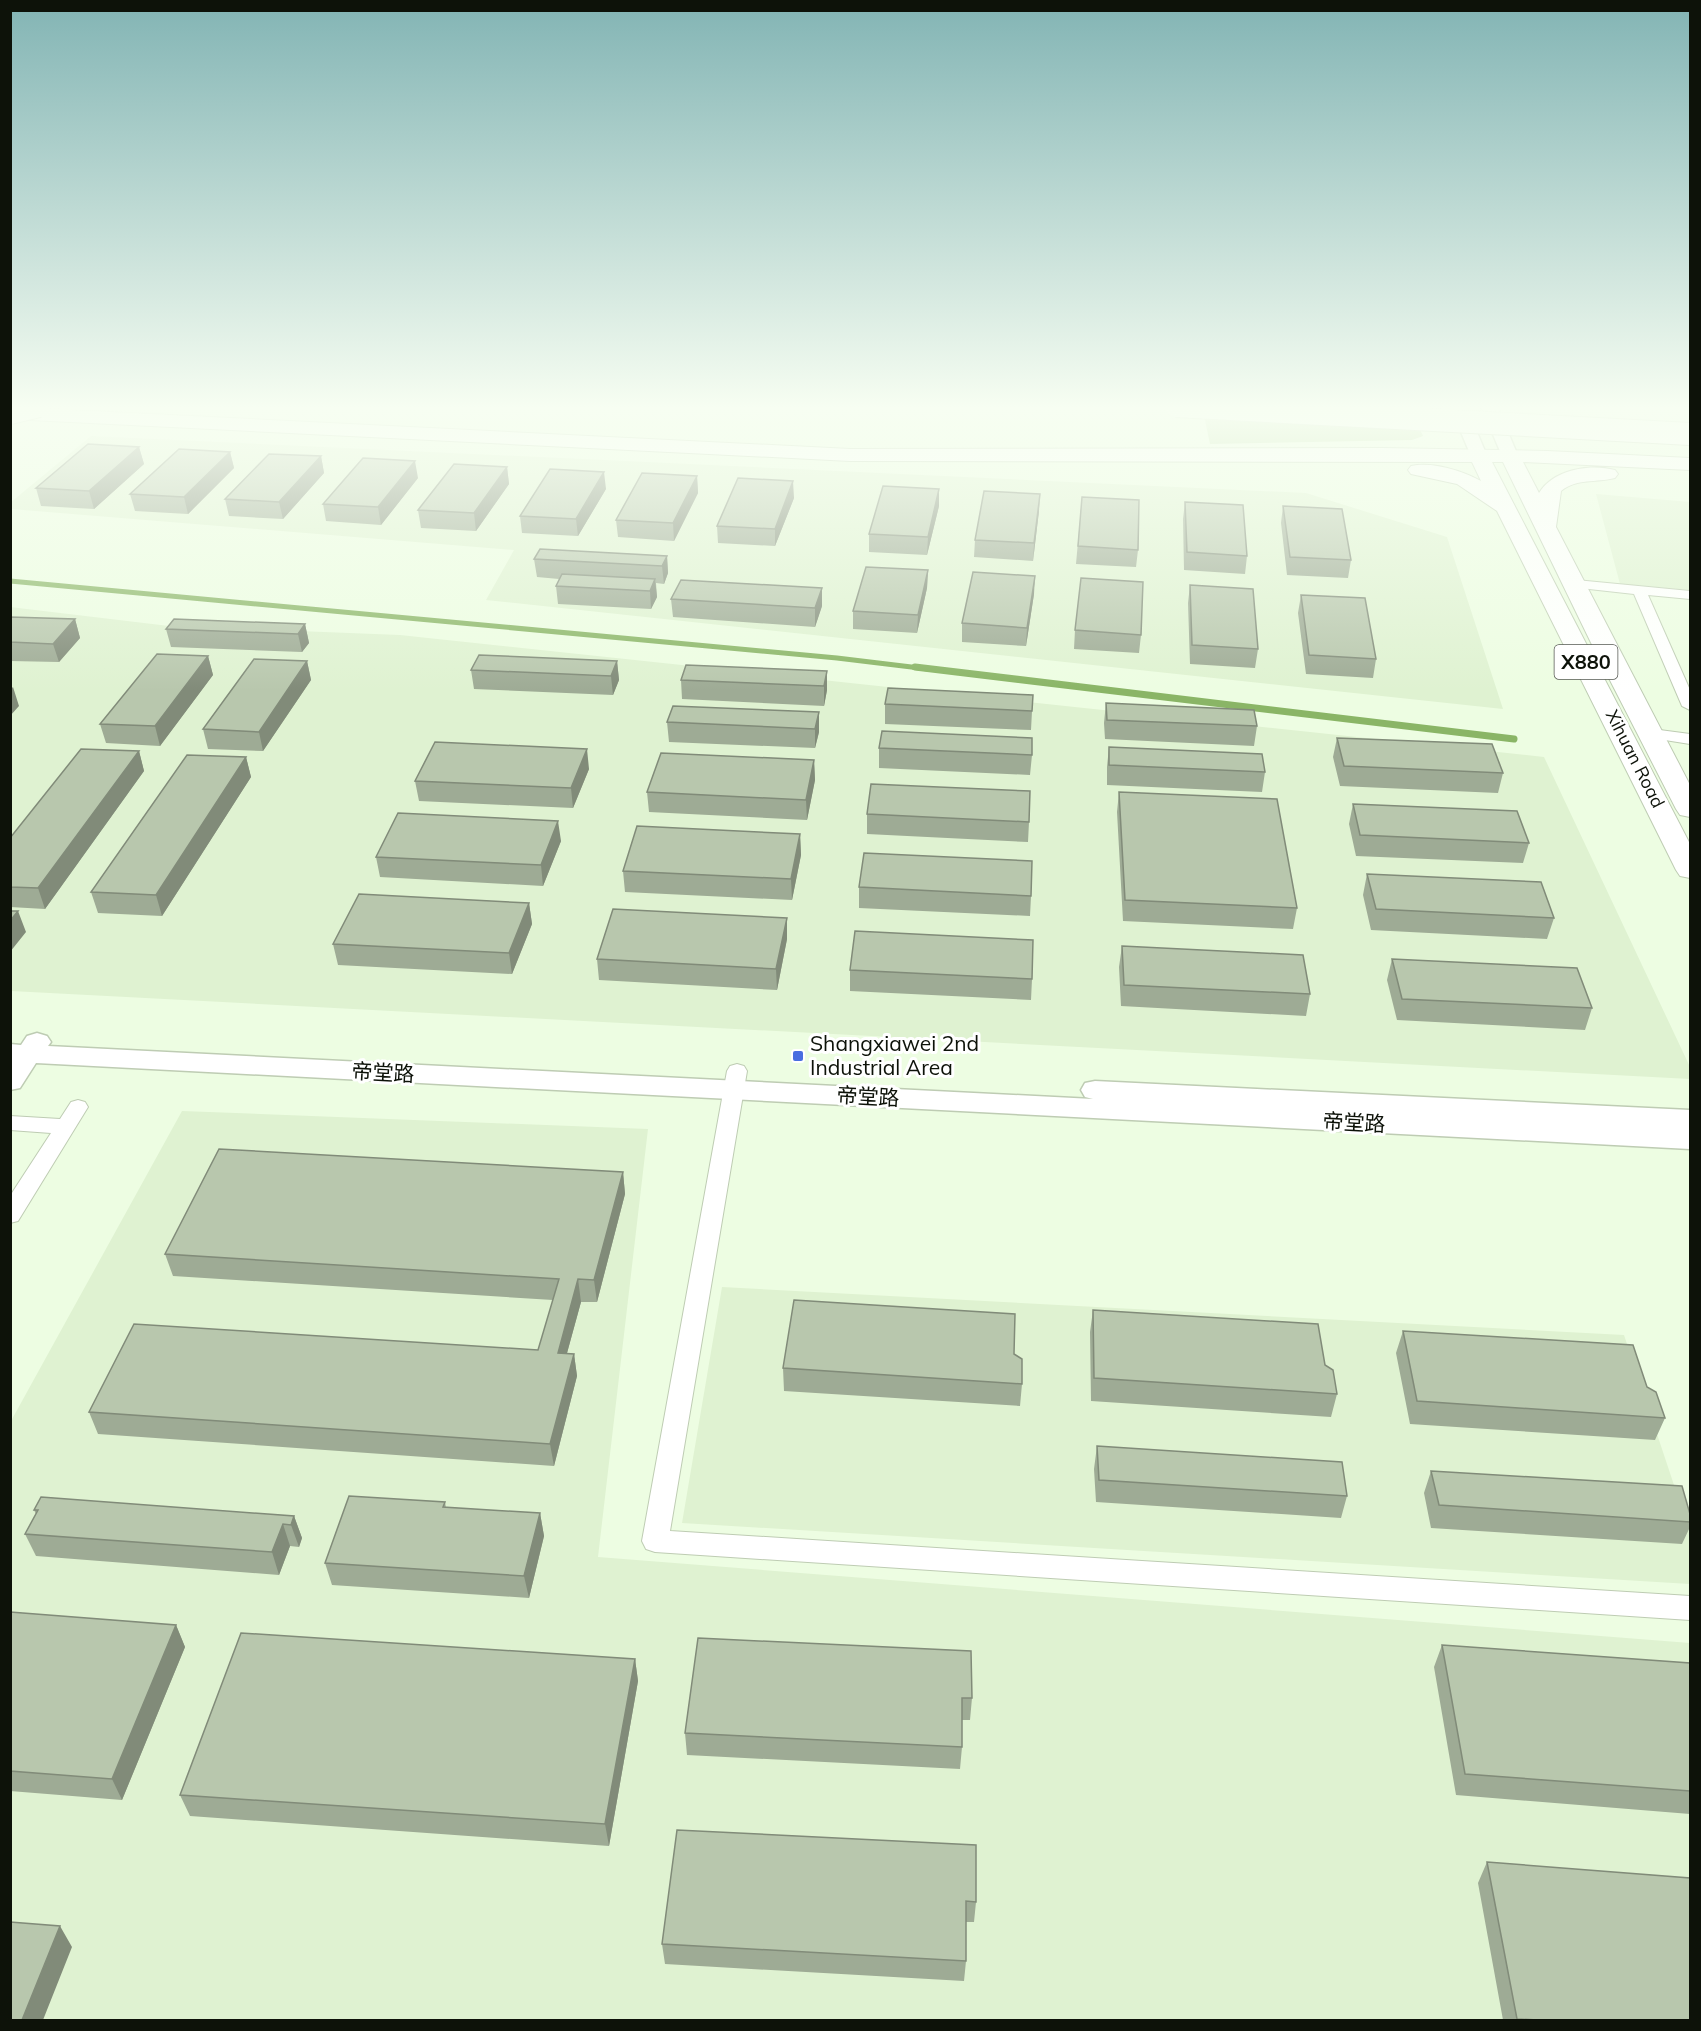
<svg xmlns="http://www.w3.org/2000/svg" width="1701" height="2031" font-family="Mulish,'Noto Sans SC',sans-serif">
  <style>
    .built { fill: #dff2d1 }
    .green { fill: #bcdba4 }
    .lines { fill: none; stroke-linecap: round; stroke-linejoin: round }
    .stream-far1 { stroke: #8ab566; stroke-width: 5 }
    .stream { stroke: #8ab566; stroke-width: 7 }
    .street-casing { stroke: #beccb3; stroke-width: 2 }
    .secondary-casing { stroke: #beccb3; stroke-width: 3 }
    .primary-casing { stroke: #beccb3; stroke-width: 2 }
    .street { fill: #fff; fill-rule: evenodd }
    .secondary { fill: #fff; fill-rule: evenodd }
    .primary { fill: #fff; fill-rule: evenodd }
    .highway-bridge-casing { stroke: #beccb3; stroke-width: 24; stroke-linecap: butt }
    .highway-bridge { stroke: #fff; stroke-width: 22 }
    .wall { fill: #9eab95 }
    .shaded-wall { fill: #818b79 }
    .building { fill: #b8c7ad; stroke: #818b79; stroke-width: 1.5 }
    .poi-dot { fill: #486de0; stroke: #fff; stroke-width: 2 }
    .labels { text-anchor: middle; stroke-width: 6; stroke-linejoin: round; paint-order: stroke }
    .far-street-label { font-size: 18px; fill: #0d1209; stroke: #fff }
    .shield { fill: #fff; stroke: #565953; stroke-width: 1.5 }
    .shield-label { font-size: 20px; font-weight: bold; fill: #0d1209 }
    .poi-label { font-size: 21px; fill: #0d1209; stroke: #fff; text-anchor: start }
    .street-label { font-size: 21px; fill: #0d1209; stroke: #fff }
  </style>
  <rect width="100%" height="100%" fill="#edfde2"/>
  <path class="built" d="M 91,436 L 1306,493 L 1447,537 L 1503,709 L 486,600 L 514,550 L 11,509 L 10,503 Z
    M 1596,494 L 1690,502 L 1690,590 L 1620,584 Z
    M 10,607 L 169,626 L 400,635 L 1544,757 L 1690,1067 L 1690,1079 L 11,991 Z
    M 182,1111 L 648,1129 L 598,1557 L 1690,1643 L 1690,2020 L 11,2020 L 11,1421 Z
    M 722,1287 L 1624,1335 L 1690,1533 L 1690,1584 L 682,1523 Z"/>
  <path class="green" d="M 1202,406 L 1409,406 L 1423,436 L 1412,440 L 1210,444 Z"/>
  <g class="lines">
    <path class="stream-far1" d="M 10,581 L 837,658 L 928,669"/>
    <path class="stream" d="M 915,667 L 1514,739"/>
    <defs>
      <path id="street" d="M 1576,580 L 1690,591 L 1690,599 L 1648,595 L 1690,690 L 1690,710 L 1682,706 L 1634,594 L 1571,587 L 1569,584 Z
        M 1652,729 L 1690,734 L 1690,744 L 1646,737 L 1644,734 Z
        M 737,1064 L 744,1066 L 747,1071 L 670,1531 L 1690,1596 L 1690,1620 L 655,1552 L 646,1549 L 642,1541 L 727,1071 L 730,1066 Z
        M 78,1100 L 85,1102 L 88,1107 L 18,1221 L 10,1223 L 10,1196 L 51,1133 L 10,1130 L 10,1116 L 60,1119 L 71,1102 Z"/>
      <path id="secondary" d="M 1450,406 L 1466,406 L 1487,456 L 1485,460 L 1479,461 L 1471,456 Z
        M 1481,406 L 1497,406 L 1518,456 L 1516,460 L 1510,461 L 1502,456 Z
        M 37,1033 L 47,1036 L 51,1042 L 48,1046 L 1093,1099 L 1085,1097 L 1081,1090 L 1085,1083 L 1095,1081 L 1690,1110 L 1690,1149 L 36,1063 L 20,1088 L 10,1090 L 10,1044 L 21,1045 L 27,1036 Z"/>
      <path id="primary" d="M 10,407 L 850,449 L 1382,448 L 1547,451 L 1690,458 L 1690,470 L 1523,462 L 1539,493 C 1553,470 1589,463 1615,470 L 1618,474 L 1615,478 C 1596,483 1577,478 1561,491 L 1556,527 L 1690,785 L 1690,817 L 1680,815 L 1676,809 L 1595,651 L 1503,462 L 1492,462 L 1690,844 L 1690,878 L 1680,876 L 1676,870 L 1497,511 L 1457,484 L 1411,474 L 1408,470 L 1411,466 C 1432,461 1463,471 1481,481 L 1472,462 L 850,461 L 10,419 Z"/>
    </defs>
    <use href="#street" class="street-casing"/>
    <use href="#secondary" class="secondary-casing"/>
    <use href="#primary" class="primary-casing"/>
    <use href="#street" class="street"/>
    <use href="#secondary" class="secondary"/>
    <use href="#primary" class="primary"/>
    <defs>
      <path id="highway-bridge" d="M 1176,406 L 1690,434
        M 10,413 L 39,406"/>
    </defs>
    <use href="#highway-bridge" class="highway-bridge-casing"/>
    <use href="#highway-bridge" class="highway-bridge"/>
  </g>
  <path class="wall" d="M 139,447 L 144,464 L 94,509 L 41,506 L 36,488 Z
    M 230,452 L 234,468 L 188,514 L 135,511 L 130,494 Z
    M 321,456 L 324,473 L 283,519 L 229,516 L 225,499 Z
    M 507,467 L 509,484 L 476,531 L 421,528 L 418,510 Z
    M 697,476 L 698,493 L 674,541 L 618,537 L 616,520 Z
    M 418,478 L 381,525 L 326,521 L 323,504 Z
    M 606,489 L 578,536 L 522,533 L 520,516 Z
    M 1082,497 L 1138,550 L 1136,567 L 1076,564 Z
    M 794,498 L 775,546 L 718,543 L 717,526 Z
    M 1185,502 L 1247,556 L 1245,574 L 1184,570 L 1183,519 Z
    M 939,506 L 927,555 L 869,552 L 869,534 Z
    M 1283,506 L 1351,560 L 1348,578 L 1287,575 L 1281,523 Z
    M 1039,511 L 1033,561 L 974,557 L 975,540 Z
    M 667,556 L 668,573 L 664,584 L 656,583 L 657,597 L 651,609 L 558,604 L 556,586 L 559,579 L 537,577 L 534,559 Z
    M 928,570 L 927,588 L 917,633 L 853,629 L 853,611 Z
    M 1190,585 L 1258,649 L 1255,668 L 1190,664 L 1188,603 Z
    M 822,588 L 822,606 L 815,627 L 673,617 L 671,599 Z
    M 1034,594 L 1026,646 L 962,642 L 962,623 Z
    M 1301,595 L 1376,659 L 1373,678 L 1306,674 L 1298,613 Z
    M 10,617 L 75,619 L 80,638 L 59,662 L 10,661 Z
    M 305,624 L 309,643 L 302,652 L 171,647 L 166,629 Z
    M 1075,630 L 1141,635 L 1139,653 L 1074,649 Z
    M 208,656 L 213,675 L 160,746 L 106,743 L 100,724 Z
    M 307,661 L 311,680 L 263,751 L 208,749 L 203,729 Z
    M 617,661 L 619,680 L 613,695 L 474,689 L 471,670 Z
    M 827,671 L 827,690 L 824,706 L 682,699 L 681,680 Z
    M 1106,703 L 1257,726 L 1254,746 L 1105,739 L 1104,723 Z
    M 885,704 L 1032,711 L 1031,730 L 885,724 Z
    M 819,712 L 819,732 L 815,748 L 669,742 L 667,722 Z
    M 1337,738 L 1503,773 L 1498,793 L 1340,786 L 1333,757 Z
    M 1109,747 L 1265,772 L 1262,792 L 1107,785 L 1107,767 Z
    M 879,748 L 1032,755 L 1030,775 L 879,768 Z
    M 139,751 L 144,771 L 45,909 L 10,907 L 10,838 Z
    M 246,757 L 251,777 L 162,916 L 98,913 L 91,892 Z
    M 814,760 L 815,780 L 807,820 L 649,812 L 647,792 Z
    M 589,769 L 573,808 L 419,801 L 415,781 Z
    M 1119,792 L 1297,908 L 1293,929 L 1123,921 L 1117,812 Z
    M 1353,804 L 1529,843 L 1523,863 L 1356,856 L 1349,824 Z
    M 867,814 L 1029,822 L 1028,842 L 867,834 Z
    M 800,834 L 801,855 L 792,900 L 625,892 L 623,871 Z
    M 561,841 L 543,886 L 380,877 L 376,857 Z
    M 1367,874 L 1554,918 L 1547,939 L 1371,930 L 1363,895 Z
    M 859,887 L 1031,896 L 1030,916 L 859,908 Z
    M 529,903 L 532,924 L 512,974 L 338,965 L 333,944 Z
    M 787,918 L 787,939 L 777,990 L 599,980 L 597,959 Z
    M 1122,946 L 1310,994 L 1306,1016 L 1121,1006 L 1119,967 Z
    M 1392,959 L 1592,1008 L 1585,1030 L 1397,1020 L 1387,980 Z
    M 850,970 L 1032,979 L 1031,1000 L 850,991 Z
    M 623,1172 L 625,1194 L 597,1302 L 581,1302 L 567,1353 L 574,1354 L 577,1376 L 554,1466 L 98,1434 L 89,1412 L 538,1350 L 553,1300 L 173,1276 L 165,1254 Z
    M 1093,1310 L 1337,1394 L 1331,1417 L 1091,1401 L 1090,1332 Z
    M 1403,1331 L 1647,1387 L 1665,1418 L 1655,1440 L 1410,1424 L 1396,1353 Z
    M 1014,1354 L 1022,1384 L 1020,1406 L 784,1391 L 783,1368 Z
    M 1097,1446 L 1347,1496 L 1341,1518 L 1096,1502 L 1094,1469 Z
    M 1431,1471 L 1690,1514 L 1690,1527 L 1682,1544 L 1431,1528 L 1424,1493 Z
    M 445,1502 L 446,1508 L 540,1513 L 544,1536 L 529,1598 L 332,1585 L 325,1563 Z
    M 34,1510 L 294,1516 L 302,1538 L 299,1547 L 290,1546 L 279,1575 L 36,1556 L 25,1534 L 36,1514 Z
    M 10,1612 L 176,1625 L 185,1647 L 122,1800 L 10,1791 Z
    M 698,1638 L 972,1698 L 970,1720 L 962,1720 L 962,1747 L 960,1769 L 687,1755 L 685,1733 Z
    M 1442,1645 L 1690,1663 L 1690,1814 L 1456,1795 L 1434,1667 Z
    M 635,1659 L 638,1681 L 609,1846 L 190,1816 L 180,1795 Z
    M 677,1830 L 976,1902 L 974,1922 L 966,1922 L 966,1961 L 964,1981 L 665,1964 L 662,1944 Z
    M 1487,1862 L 1690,2020 L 1503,2020 L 1478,1883 Z"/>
  <path class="shaded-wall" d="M 139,447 L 144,464 L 94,509 L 89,491 Z
    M 230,452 L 234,468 L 188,514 L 184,497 Z
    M 321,456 L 324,473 L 283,519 L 279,502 Z
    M 415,461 L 418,478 L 381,525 L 378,507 Z
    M 507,467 L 509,484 L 476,531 L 474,513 Z
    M 604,472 L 606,489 L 578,536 L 576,519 Z
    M 697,476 L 698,493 L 674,541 L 673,523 Z
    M 793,481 L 794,498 L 775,546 L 775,529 Z
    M 939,489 L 939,506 L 927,555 L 928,537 Z
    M 1040,494 L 1039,511 L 1033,561 L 1034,543 Z
    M 667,556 L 668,573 L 664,584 L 662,566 Z
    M 928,570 L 927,588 L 917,633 L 918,615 Z
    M 1035,576 L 1034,594 L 1026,646 L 1027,628 Z
    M 655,579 L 657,597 L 651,609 L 650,591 Z
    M 822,588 L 822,606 L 815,627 L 815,608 Z
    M 75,619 L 80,638 L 59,662 L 53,644 Z
    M 305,624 L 309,643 L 302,652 L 298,634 Z
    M 208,656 L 213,675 L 160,746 L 155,726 Z
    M 307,661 L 311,680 L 263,751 L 259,732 Z
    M 617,661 L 619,680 L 613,695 L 611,676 Z
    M 827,671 L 827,690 L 824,706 L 824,686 Z
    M 13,687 L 19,706 L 10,716 L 10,690 Z
    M 819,712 L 819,732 L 815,748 L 815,729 Z
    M 587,749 L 589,769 L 573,808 L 571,788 Z
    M 139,751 L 144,771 L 45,909 L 38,888 Z
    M 246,757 L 251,777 L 162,916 L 156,895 Z
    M 814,760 L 815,780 L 807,820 L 806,800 Z
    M 558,821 L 561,841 L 543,886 L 541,865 Z
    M 800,834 L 801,855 L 792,900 L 791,879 Z
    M 529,903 L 532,924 L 512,974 L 509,953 Z
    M 18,911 L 26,932 L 10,952 L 10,921 Z
    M 787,918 L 787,939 L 777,990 L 776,969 Z
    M 623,1172 L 625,1194 L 597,1302 L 594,1280 Z
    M 578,1279 L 581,1302 L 561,1375 L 558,1353 Z
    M 574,1354 L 577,1376 L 554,1466 L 550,1444 Z
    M 540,1513 L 544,1536 L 529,1598 L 524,1576 Z
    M 294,1516 L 302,1538 L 299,1547 L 291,1525 Z
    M 283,1524 L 290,1546 L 279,1575 L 272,1552 Z
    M 176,1625 L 185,1647 L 122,1800 L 112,1779 Z
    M 635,1659 L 638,1681 L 609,1846 L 605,1824 Z
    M 60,1926 L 72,1947 L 43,2020 L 22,2020 Z"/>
  <path class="building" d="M 88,444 L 139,447 L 89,491 L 36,488 Z
    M 179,449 L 230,452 L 184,497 L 130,494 Z
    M 269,454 L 321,456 L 279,502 L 225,499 Z
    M 363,458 L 415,461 L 378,507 L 323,504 Z
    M 454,464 L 507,467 L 474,513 L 418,510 Z
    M 550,469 L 604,472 L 576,519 L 520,516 Z
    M 642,473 L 697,476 L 673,523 L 616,520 Z
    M 738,478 L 793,481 L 775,529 L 717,526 Z
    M 883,486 L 939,489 L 928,537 L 869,534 Z
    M 984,491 L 1040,494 L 1034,543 L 975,540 Z
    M 1082,497 L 1139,500 L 1138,550 L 1078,546 Z
    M 1185,502 L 1243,505 L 1247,556 L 1187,552 Z
    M 1283,506 L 1342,509 L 1351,560 L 1290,557 Z
    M 540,549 L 667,556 L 662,566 L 534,559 Z
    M 866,567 L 928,570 L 918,615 L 853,611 Z
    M 973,572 L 1035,576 L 1027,628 L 962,623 Z
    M 562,574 L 655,579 L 650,591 L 556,586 Z
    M 1081,578 L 1143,582 L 1141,635 L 1075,630 Z
    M 681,580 L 822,588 L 815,608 L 671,599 Z
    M 1190,585 L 1253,589 L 1258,649 L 1192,645 Z
    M 1301,595 L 1365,598 L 1376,659 L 1309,655 Z
    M 10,617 L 75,619 L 53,644 L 10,642 Z
    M 174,619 L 305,624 L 298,634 L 166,629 Z
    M 157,654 L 208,656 L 155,726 L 100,724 Z
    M 479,655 L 617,661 L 611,676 L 471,670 Z
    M 254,659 L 307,661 L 259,732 L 203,729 Z
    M 686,665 L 827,671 L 824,686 L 681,680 Z
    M 888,688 L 1033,695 L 1032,711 L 885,704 Z
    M 1106,703 L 1254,710 L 1257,726 L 1107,720 Z
    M 673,706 L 819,712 L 815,729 L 667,722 Z
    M 882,731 L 1032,738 L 1032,755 L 879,748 Z
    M 1337,738 L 1492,744 L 1503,773 L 1344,766 Z
    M 435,742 L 587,749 L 571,788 L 415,781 Z
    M 1109,747 L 1262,754 L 1265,772 L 1109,765 Z
    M 81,749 L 139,751 L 38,888 L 10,887 L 10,838 Z
    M 661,753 L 814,760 L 806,800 L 647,792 Z
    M 187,755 L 246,757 L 156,895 L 91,892 Z
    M 871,784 L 1030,791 L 1029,822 L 867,814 Z
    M 1119,792 L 1277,799 L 1297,908 L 1125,900 Z
    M 1353,804 L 1517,811 L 1529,843 L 1360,835 Z
    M 398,813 L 558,821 L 541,865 L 376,857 Z
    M 637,826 L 800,834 L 791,879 L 623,871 Z
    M 864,853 L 1032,861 L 1031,896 L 859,887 Z
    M 1367,874 L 1541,882 L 1554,918 L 1376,909 Z
    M 359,894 L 529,903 L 509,953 L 333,944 Z
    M 613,909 L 787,918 L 776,969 L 597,959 Z
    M 10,911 L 18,911 L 10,921 Z
    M 855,931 L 1033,940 L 1032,979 L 850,970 Z
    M 1122,946 L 1303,955 L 1310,994 L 1124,985 Z
    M 1392,959 L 1577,968 L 1592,1008 L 1402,999 Z
    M 219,1149 L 623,1172 L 594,1280 L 578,1279 L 558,1353 L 574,1354 L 550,1444 L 89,1412 L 134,1324 L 538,1350 L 559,1279 L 165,1254 Z
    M 794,1300 L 1015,1314 L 1014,1354 L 1022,1359 L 1022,1384 L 783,1368 Z
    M 1093,1310 L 1318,1324 L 1325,1365 L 1333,1370 L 1337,1394 L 1094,1378 Z
    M 1403,1331 L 1633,1345 L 1647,1387 L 1656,1392 L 1665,1418 L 1417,1401 Z
    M 1097,1446 L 1342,1462 L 1347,1496 L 1099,1480 Z
    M 1431,1471 L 1682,1486 L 1690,1514 L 1690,1522 L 1439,1505 Z
    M 349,1496 L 445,1502 L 443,1507 L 540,1513 L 524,1576 L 325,1563 Z
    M 41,1497 L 294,1516 L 291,1525 L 283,1524 L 272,1552 L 25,1534 L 38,1510 L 34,1510 Z
    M 10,1612 L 176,1625 L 112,1779 L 10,1771 Z
    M 241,1633 L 635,1659 L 605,1824 L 180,1795 Z
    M 698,1638 L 971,1651 L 972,1698 L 962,1698 L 962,1747 L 685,1733 Z
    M 1442,1645 L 1690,1663 L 1690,1791 L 1465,1774 Z
    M 677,1830 L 976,1845 L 976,1902 L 966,1901 L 966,1961 L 662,1944 Z
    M 1487,1862 L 1690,1878 L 1690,2020 L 1538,2020 L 1517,2019 Z
    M 10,1922 L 60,1926 L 22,2020 L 10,2020 Z"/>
  <linearGradient id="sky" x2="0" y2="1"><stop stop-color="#82b4b4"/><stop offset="0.59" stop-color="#f7fef2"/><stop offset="1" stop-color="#f7fef2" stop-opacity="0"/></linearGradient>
  <rect width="1701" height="691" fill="url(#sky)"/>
  <rect class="poi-dot" x="792" y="1050" width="12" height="12" rx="3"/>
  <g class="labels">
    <g class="far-street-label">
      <text transform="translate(1635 759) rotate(63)" y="6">Xihuan Road</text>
    </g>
    <rect class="shield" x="1554.5" y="645" width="63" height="34" rx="4.5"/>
    <g class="shield-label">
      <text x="1586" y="669">X880</text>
    </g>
    <g class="poi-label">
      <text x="810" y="1051">Shangxiawei 2nd<tspan x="810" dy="24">Industrial Area</tspan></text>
    </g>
    <g class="street-label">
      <text transform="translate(383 1073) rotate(3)" y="7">帝堂路</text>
      <text transform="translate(868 1097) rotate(3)" y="7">帝堂路</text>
      <text transform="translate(1354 1123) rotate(3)" y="7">帝堂路</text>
    </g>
  </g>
  <rect width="1701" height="2031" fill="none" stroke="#0d1209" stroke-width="24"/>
</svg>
